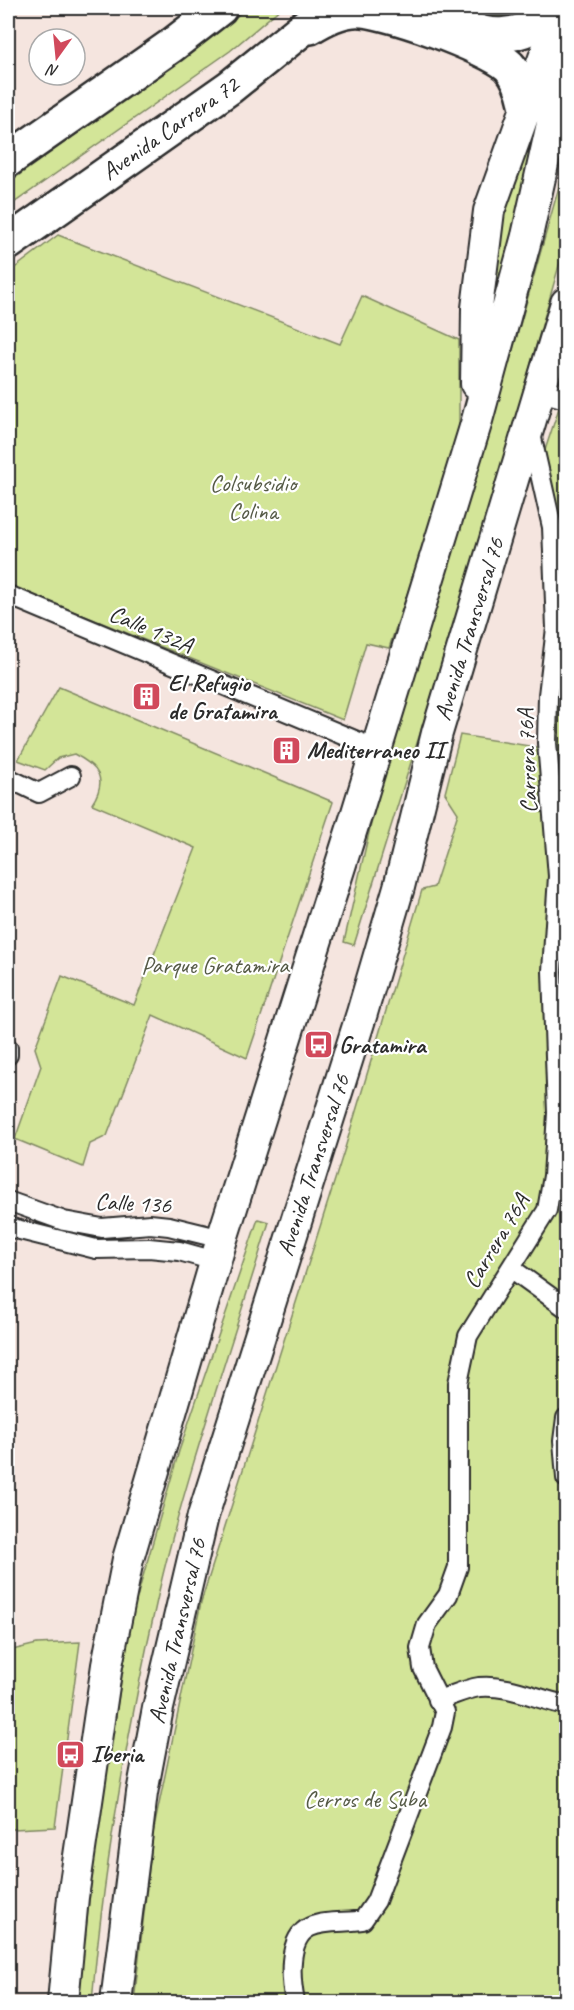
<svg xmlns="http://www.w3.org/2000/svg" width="574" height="2010" font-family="Caveat,sans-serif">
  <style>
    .green { fill: #d3e598; stroke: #7f8862; stroke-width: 1.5 }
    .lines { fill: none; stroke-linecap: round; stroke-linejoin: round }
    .street-casing { stroke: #2b2b2b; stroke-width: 22 }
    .primary-casing { stroke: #2b2b2b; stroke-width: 34 }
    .highway-casing { stroke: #2b2b2b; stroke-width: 38 }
    .street { stroke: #fff; stroke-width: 18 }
    .primary { stroke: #fff; stroke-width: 30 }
    .highway { stroke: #fff; stroke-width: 33 }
    .labels { text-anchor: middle; stroke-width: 4.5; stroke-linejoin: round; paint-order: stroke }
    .street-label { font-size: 24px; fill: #2b2b2b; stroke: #fff }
    .park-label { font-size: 24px; fill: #555a46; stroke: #fff }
    .poi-label { font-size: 24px; font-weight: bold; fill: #2b2b2b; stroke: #fff; text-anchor: start }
  </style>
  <rect width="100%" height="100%" fill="#f5e5df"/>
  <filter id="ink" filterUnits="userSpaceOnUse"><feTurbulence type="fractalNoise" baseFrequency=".0167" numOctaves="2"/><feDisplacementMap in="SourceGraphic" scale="12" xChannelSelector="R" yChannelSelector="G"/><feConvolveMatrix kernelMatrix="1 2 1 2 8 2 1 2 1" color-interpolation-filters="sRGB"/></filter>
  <g filter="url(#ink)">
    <path class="green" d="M 247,8 L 281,8 L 230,51 L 8,207 L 8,183 L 210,38 Z
      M 455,8 L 550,8 L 508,31 Z
      M 561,47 L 486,359 L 496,218 Z
      M 566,162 L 566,241 L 485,525 L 354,945 L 344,942 L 370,828 L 401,709 L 511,357 Z
      M 58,235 L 340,344 L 362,296 L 459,340 L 459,427 L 436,508 L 389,648 L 366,643 L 343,720 L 8,585 L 8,273 Z
      M 566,387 L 566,2002 L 134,2002 L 153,1833 L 201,1602 L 345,1148 L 422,890 L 434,887 L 458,813 L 445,793 L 460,735 L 554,750 L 565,611 L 544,453 Z
      M 59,687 L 333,802 L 247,1058 L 153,1015 L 107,1136 L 90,1144 L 83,1167 L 15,1139 L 41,1066 L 35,1048 L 62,976 L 134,1005 L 196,848 L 92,804 C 108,779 99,767 74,754 L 58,758 L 45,770 L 18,760 Z
      M 258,1219 L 269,1222 C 232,1345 188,1467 159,1591 C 128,1727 104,1863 92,2002 L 78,2002 L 95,1847 L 131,1618 L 179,1451 Z
      M 80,1642 L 55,1827 L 13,1829 L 8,1833 L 8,1651 L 37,1644 Z"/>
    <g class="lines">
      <defs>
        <path id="street" d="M 541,392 L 566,399
          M 8,595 L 376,749
          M 8,778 L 39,793 L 71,776
          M 8,1048 L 8,1055
          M 8,1201 L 64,1221 L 102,1228 L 150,1224 L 169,1226 L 222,1239
          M 8,1227 L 96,1249 L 149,1248 L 179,1251 L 215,1261
          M 512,1269 L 566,1308
          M 566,1418 L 563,1441 L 566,1478
          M 438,1700 C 451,1696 466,1689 479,1687 C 509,1684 538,1700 566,1705
          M 295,2002 C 291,1982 286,1938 310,1927 C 325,1920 347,1923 363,1920 L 376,1901 L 442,1727 L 445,1712 L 423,1668 L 420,1648 L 427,1624 L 448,1595 L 458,1567 L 458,1383 L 468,1336 L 547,1210 L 553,1176 L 557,1113 L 552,971 L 558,876 L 547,743 L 548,695 L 556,628 L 552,527 L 531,434"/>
        <path id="primary" d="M 476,384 L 477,308 L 489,211 L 562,8
          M 63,2002 L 73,1897 L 107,1665 L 128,1559 L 222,1239 L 356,816 L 476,424 L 527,236 L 566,61
          M 116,2002 L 142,1793 L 158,1708 L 203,1516 L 362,1013 L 399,887 L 437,733 L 566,303"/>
        <path id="highway" d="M 446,8 C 476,47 526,40 558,8
          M 310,27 C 323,19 338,11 353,10 C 381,7 488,47 509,66 C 519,77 523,89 526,103
          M 8,160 L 171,46 L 220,8
          M 8,243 L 230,87 L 328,8"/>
      </defs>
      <use href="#street" class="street-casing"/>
      <use href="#primary" class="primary-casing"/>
      <use href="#highway" class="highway-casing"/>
      <use href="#street" class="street"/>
      <use href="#primary" class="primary"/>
      <use href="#highway" class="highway"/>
    </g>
  </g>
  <defs>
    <symbol id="building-square" viewBox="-11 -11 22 22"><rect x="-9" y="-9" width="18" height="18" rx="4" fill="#d1495b" stroke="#fff"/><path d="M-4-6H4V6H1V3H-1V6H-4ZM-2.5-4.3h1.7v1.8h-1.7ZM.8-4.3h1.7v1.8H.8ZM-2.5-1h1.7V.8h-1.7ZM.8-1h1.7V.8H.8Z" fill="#fff"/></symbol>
    <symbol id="bus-square" viewBox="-11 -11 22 22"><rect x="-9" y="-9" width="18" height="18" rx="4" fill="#d1495b" stroke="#fff"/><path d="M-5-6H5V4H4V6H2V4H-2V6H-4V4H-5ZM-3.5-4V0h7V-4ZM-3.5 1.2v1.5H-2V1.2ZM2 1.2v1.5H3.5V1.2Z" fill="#fff"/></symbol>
  </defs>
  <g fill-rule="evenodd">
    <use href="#building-square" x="130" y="680" width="33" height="33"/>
    <use href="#building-square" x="270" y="734" width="33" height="33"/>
    <use href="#bus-square" x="302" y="1028" width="33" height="33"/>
    <use href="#bus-square" x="54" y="1738" width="33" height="33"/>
  </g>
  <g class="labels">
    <g class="street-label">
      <text transform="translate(170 128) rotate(-35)" y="8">Avenida Carrera 72</text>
      <text transform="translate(151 629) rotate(23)" y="8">Calle 132A</text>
      <text transform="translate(469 629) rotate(-73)" y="8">Avenida Transversal 76</text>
      <text transform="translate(527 761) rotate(-92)" y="8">Carrera 76A</text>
      <text transform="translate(313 1165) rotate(-72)" y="8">Avenida Transversal 76</text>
      <text transform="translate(133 1203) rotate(3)" y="8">Calle 136</text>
      <text transform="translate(496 1241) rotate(-59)" y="8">Carrera 76A</text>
      <text transform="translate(177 1631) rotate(-77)" y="8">Avenida Transversal 76</text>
    </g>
    <g class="park-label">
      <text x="253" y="491">Colsubsidio<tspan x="253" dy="28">Colina</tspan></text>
      <text x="215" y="973">Parque Gratamira</text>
      <text x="365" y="1807">Cerros de Suba</text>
    </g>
    <g class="poi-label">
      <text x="168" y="691">El Refugio<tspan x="168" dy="28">de Gratamira</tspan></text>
      <text x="307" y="758">Mediterraneo II</text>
      <text x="339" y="1053">Gratamira</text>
      <text x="91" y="1762">Iberia</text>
    </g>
  </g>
  <rect width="574" height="2010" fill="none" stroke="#fff" stroke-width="30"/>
  <rect x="15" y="15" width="544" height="1980" fill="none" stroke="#2b2b2b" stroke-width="2" filter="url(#ink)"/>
  <g transform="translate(57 57) rotate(195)"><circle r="28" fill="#ffffff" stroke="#aaaaaa" stroke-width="1.5"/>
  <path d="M0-4.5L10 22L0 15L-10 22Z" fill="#d1495b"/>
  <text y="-9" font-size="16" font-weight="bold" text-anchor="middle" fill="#2b2b2b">N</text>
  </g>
</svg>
